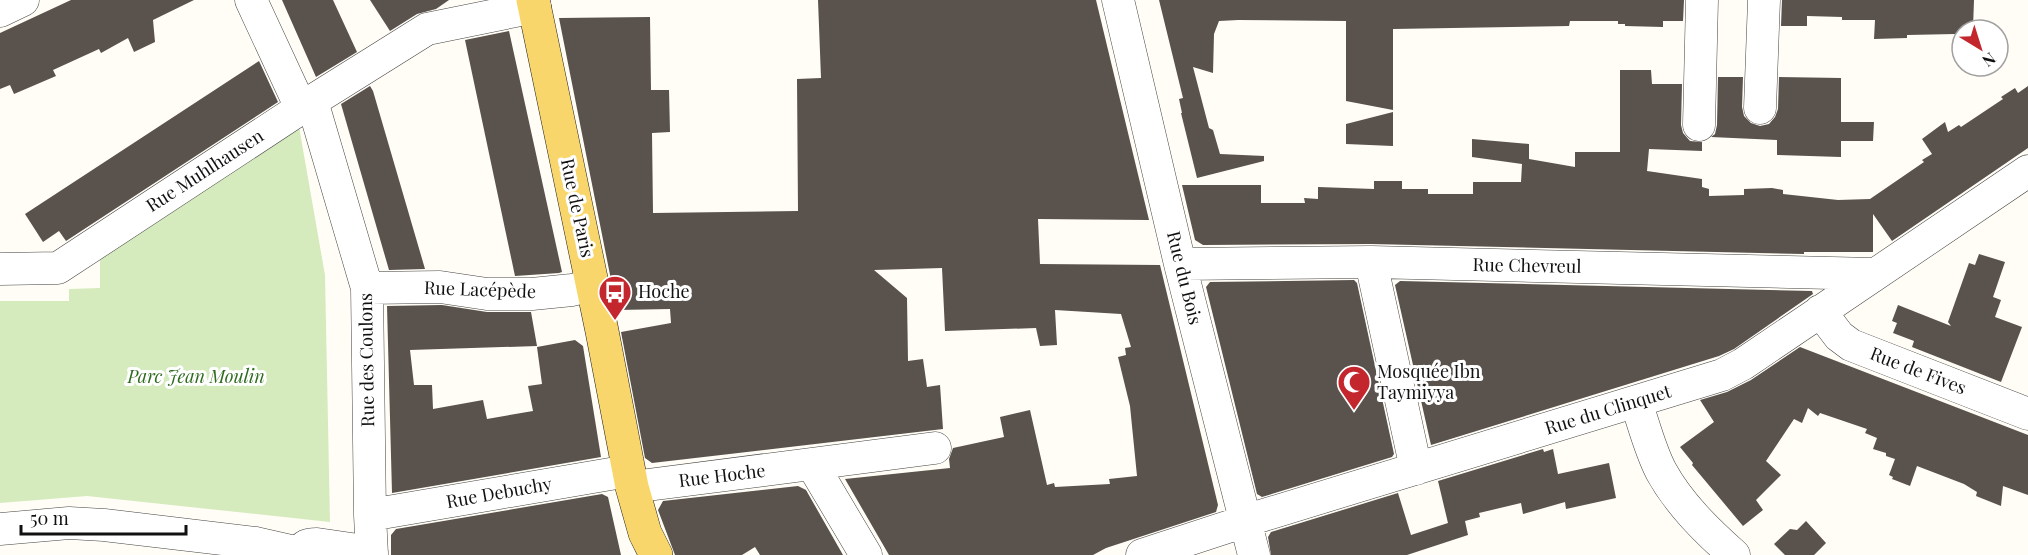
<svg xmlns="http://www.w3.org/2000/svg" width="2028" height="555" font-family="'Playfair Display',serif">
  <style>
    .green { fill: #d5ebbd }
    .building { fill: #5a524d }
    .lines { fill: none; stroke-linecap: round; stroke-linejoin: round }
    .minor-casing { stroke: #444; stroke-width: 33 }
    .major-casing { stroke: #222; stroke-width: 34 }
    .minor { stroke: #fff; stroke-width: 32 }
    .major { stroke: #f9d66b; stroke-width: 33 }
    .labels { text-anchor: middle; stroke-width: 6; stroke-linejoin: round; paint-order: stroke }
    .street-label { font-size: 18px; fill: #111; stroke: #fff }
    .poi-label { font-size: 18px; fill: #111; stroke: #fff; text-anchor: start }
    .park-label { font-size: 18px; font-style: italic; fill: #2f6b1f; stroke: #fff }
  </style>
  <rect width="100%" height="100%" fill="#fffdf5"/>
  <path class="green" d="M 298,121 L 325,275 L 330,522 L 87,496 L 0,503 L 0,301 L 69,301 L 69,289 L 100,288 L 100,260 Z"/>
  <path class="building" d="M 71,0 L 194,0 L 153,20 L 155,42 L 134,52 L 128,38 L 101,53 L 99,49 L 53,70 L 56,76 L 14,94 L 10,85 L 0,89 L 0,33 Z
    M 282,0 L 333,0 L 357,52 L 316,77 Z
    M 370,0 L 449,0 L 436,9 L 417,14 L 390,31 Z
    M 818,0 L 1096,0 L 1149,220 L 1038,219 L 1040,264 L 1160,265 L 1218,505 L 1216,512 L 1106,548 L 1093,555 L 889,555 L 845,479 L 950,468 L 949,459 L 953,448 L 1004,437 L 1000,417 L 1030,410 L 1047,485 L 1054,483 L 1055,487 L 1110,484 L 1109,479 L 1137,476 L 1130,406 L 1118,357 L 1126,355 L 1125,348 L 1131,347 L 1121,314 L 1055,310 L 1057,345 L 1040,346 L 1036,328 L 945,331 L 942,268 L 874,270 L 907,298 L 908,361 L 923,359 L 927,387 L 940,385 L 943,429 L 652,463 L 645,458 L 621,332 L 671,323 L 670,309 L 617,310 L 559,18 L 650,17 L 651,90 L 669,90 L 670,132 L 652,133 L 653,213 L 798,211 L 797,79 L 821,78 Z
    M 1159,0 L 1684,0 L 1683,21 L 1663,21 L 1663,27 L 1625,26 L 1625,24 L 1618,24 L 1618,21 L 1570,21 L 1569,26 L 1393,29 L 1393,110 L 1346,101 L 1346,21 L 1238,20 L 1219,21 L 1214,34 L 1213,73 L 1193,67 L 1209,128 L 1213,130 L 1220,154 L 1264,156 L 1264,161 L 1197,178 L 1181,113 L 1182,113 L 1179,99 L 1183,98 Z
    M 1782,0 L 1974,0 L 1973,28 L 1962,30 L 1962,32 L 1955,34 L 1907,35 L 1907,38 L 1874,39 L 1875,20 L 1842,20 L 1842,17 L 1807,16 L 1807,26 L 1781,26 Z
    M 509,31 L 562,272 L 559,273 L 515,276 L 465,40 Z
    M 259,61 L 278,102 L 66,241 L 59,231 L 43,242 L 25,214 Z
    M 1620,70 L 1651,70 L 1652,84 L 1682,84 L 1681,125 L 1683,133 L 1690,141 L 1702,142 L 1702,151 L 1649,149 L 1647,171 L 1702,179 L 1702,187 L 1709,189 L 1709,196 L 1744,195 L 1744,189 L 1772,188 L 1783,190 L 1783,194 L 1838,200 L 1870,199 L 1924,162 L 1922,160 L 1932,154 L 1922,139 L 1945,122 L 1948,132 L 1959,125 L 1961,127 L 2003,99 L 2001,97 L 2015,88 L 2018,93 L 2028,86 L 2028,148 L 1892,241 L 1873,214 L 1873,252 L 1804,252 L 1804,254 L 1371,244 L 1203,245 L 1195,240 L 1182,185 L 1261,185 L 1261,203 L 1305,203 L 1304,198 L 1318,199 L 1318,187 L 1374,189 L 1374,181 L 1402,181 L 1402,189 L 1428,189 L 1428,194 L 1473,194 L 1473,182 L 1521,182 L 1522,164 L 1472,157 L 1472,139 L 1529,144 L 1529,159 L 1575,167 L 1575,152 L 1620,152 Z
    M 1718,77 L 1743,77 L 1742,107 L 1744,116 L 1751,123 L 1760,126 L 1769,124 L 1775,117 L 1778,109 L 1779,77 L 1841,78 L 1841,122 L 1874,122 L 1873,141 L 1841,141 L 1841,157 L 1777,155 L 1777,140 L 1711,137 L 1715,134 L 1717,125 Z
    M 370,86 L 373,91 L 425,269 L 389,270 L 341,104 Z
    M 1393,112 L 1393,146 L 1346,144 L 1346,124 Z
    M 1979,254 L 2005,262 L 1993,297 L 2001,300 L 1995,317 L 2022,327 L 2001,382 L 1912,347 L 1914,341 L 1893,333 L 1897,323 L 1892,321 L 1898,305 L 1951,326 L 1948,322 L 1969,263 L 1975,265 Z
    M 1354,280 L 1357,283 L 1394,454 L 1392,457 L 1262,497 L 1257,494 L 1206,287 L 1210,282 Z
    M 1400,281 L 1812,291 L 1813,294 L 1734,349 L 1719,356 L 1431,445 L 1395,285 Z
    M 442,305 L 487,312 L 531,312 L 537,346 L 410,350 L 414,385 L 432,385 L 433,409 L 483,400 L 487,419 L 533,411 L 528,386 L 542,384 L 537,347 L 575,340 L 583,346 L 601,457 L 392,493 L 387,306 Z
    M 1800,347 L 2028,435 L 2028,495 L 2003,486 L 2001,506 L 1976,496 L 1977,492 L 1964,484 L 1917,466 L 1910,486 L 1892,479 L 1893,477 L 1889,475 L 1895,459 L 1886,456 L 1886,453 L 1873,449 L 1877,438 L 1865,433 L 1867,429 L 1820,413 L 1818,416 L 1808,408 L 1802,423 L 1794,419 L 1766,461 L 1781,475 L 1756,500 L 1763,510 L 1743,526 L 1692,465 L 1693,463 L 1680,447 L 1714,422 L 1700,400 L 1727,392 L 1751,380 Z
    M 1543,449 L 1544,452 L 1553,449 L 1558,474 L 1609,463 L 1616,498 L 1566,509 L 1565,502 L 1523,514 L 1521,503 L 1479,513 L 1480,517 L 1465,521 L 1468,535 L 1407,555 L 1271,555 L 1268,537 L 1271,532 L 1398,493 L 1411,535 L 1448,523 L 1438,481 Z
    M 798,486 L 806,490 L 843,555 L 760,555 L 755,547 L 742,555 L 675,555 L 658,510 L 663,501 Z
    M 602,494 L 608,497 L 621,555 L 391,555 L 391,535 L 396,529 Z
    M 1806,521 L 1826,543 L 1814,555 L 1785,555 L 1774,544 L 1790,529 L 1797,530 Z"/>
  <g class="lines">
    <defs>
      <path id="minor" d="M 251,0 L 301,108
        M 1118,0 L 1180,264 L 1254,555
        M 0,11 L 23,0
        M 312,101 L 367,288 L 370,515 L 372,555
        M 1760,108 L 1764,0
        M 1699,125 L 1702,0
        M 1371,262 L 1416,469
        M 1180,264 L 1371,262 L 1874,274
        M 0,269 L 58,268 L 312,101 L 427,29 L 535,7
        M 367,288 L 440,287 L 487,294 L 532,294 L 572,290 L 593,285
        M 1820,311 L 1839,336 L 1851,345 L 2028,414
        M 1636,402 C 1644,425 1650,450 1661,471 C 1679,504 1707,531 1734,555
        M 812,464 L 866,555
        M 632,487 L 935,448
        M 370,515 L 628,471
        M 0,529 L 69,523 L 104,525 L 256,543 L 309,555
        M 300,553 C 304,545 308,544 317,544 L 372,552
        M 1142,555 L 1264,515 L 1722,375 L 1743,364 L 2028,171"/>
      <path id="major" d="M 533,0 L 602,331 L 632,487 L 645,533 L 656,555"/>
    </defs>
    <use href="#minor" class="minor-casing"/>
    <use href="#major" class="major-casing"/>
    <use href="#minor" class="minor"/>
    <use href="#major" class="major"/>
  </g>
  <defs>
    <symbol id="bus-pin" viewBox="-11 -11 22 30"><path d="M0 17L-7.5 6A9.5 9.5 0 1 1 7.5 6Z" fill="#c4262e" stroke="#fff"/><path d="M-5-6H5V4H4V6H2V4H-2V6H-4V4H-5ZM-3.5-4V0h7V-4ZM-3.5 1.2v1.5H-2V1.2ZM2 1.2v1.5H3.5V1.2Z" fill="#fff"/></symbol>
    <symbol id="mosque-pin" viewBox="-11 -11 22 30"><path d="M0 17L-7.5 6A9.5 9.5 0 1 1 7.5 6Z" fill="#c4262e" stroke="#fff"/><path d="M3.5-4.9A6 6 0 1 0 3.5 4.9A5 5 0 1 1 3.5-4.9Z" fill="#fff"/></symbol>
  </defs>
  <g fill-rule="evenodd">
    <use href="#bus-pin" x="596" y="273" width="38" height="52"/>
    <use href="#mosque-pin" x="1335" y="363" width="38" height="52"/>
  </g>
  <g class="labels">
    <g class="street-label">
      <text transform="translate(205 171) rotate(-33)" y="6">Rue Muhlhausen</text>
      <text transform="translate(577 208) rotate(78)" y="6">Rue de Paris</text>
      <text transform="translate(1527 266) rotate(1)" y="6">Rue Chevreul</text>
      <text transform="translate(1184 278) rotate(76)" y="6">Rue du Bois</text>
      <text transform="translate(480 290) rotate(2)" y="6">Rue Lacépède</text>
      <text transform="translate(367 360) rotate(-91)" y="6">Rue des Coulons</text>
      <text transform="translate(1918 371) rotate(21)" y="6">Rue de Fives</text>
      <text transform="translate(1608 410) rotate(-17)" y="6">Rue du Clinquet</text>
      <text transform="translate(722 476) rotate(-7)" y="6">Rue Hoche</text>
      <text transform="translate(499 493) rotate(-10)" y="6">Rue Debuchy</text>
    </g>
    <g class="poi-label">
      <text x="638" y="298">Hoche</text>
      <text x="1377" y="378">Mosquée Ibn<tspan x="1377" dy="21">Taymiyya</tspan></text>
    </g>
    <g class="park-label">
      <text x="196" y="383">Parc Jean Moulin</text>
    </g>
  </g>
  <g transform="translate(1980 48) rotate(142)"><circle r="28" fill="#ffffff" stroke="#a0a0a0" stroke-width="1.5"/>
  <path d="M0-4.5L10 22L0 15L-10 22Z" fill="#c4262e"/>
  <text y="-9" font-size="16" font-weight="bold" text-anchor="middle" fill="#111111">N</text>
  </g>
  <path d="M21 525v9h165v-9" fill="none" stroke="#111111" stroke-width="3"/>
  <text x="30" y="525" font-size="18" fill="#111111" stroke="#ffffff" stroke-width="4.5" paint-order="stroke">50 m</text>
</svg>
